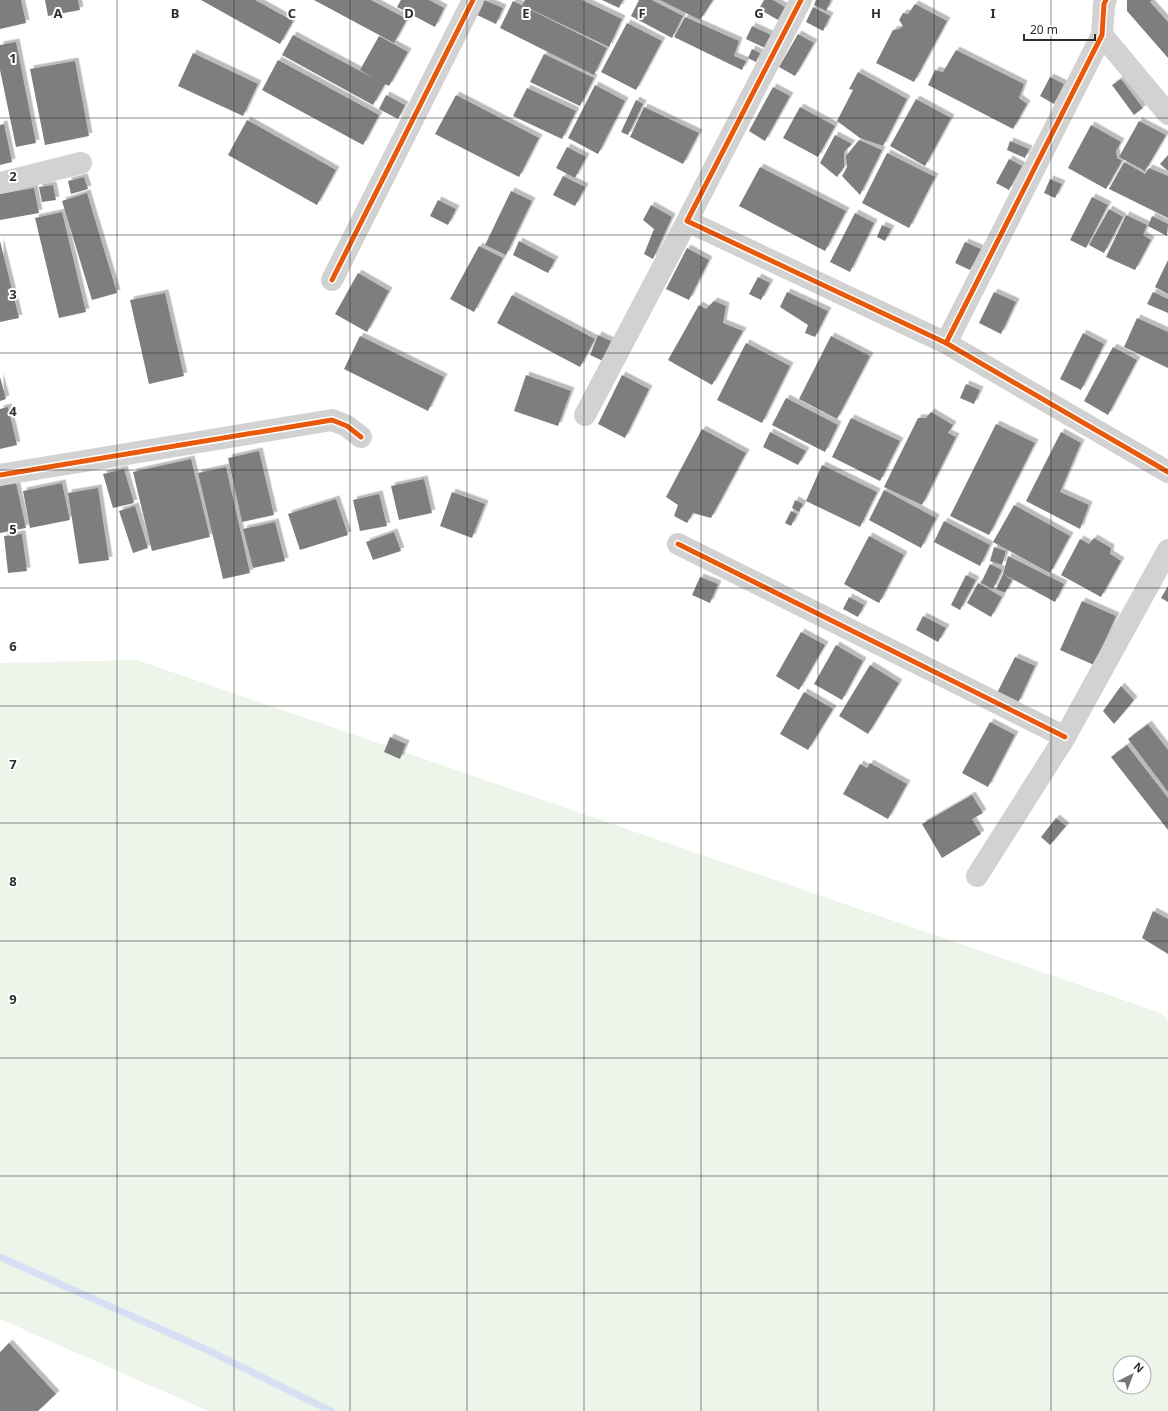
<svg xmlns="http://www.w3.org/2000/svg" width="1168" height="1411" font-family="'Noto Sans',sans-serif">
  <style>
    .green { fill: #edf5ea; fill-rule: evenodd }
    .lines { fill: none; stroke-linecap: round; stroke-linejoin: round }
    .stream { stroke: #d5e0f4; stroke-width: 7 }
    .building { fill: #7e7e7e; filter: url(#shadow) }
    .street { stroke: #d2d2d2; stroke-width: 22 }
    .cycleway-casing { stroke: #fff; stroke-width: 8 }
    .cycleway { stroke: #e8590c; stroke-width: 5 }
    .grid { fill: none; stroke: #2d2d2d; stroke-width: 1; stroke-opacity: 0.55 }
    .grid-label { font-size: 13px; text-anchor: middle; font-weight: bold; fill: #2d2d2d; stroke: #fff; stroke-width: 4; stroke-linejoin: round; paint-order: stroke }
  </style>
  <defs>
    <filter id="shadow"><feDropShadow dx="3.5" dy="-3.5" stdDeviation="0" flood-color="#0004"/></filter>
  </defs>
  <rect width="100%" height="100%" fill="#fff"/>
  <path class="green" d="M 137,660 L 1161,1013 L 1168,1020 L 1168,1411 L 208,1411 L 0,1319 L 0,663 ZM 1120,1363 L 1144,1363 L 1144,1387 L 1120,1387 Z"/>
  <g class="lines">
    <path class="stream" d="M 0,1257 L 205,1349 L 331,1411"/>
  </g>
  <path class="building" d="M 0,0 L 21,0 L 26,23 L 0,29 Z
    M 45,0 L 78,0 L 80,10 L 48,16 Z
    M 201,0 L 255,0 L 293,21 L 280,44 Z
    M 314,0 L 371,0 L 407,19 L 394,43 Z
    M 401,0 L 429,0 L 444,8 L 435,27 L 397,7 Z
    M 484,0 L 503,8 L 496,24 L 477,15 Z
    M 525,0 L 582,0 L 622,19 L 609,47 L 522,5 Z
    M 602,0 L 623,0 L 619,8 Z
    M 639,0 L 652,0 L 683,16 L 672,38 L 631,16 Z
    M 660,0 L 713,0 L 700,20 Z
    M 764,0 L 773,0 L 785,7 L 778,20 L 759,9 Z
    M 816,0 L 831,0 L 826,11 L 814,5 Z
    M 1127,0 L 1152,0 L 1150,2 L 1168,22 L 1168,58 L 1127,11 Z
    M 513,1 L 607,48 L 594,75 L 500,28 Z
    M 915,4 L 947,21 L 914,82 L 876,63 L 893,30 L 899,29 L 903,26 L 899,20 L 903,13 L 908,14 Z
    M 813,7 L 830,16 L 823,31 L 806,22 Z
    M 685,17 L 739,41 L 734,56 L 746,61 L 742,70 L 674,37 Z
    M 627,23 L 662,41 L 636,90 L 601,72 Z
    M 752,26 L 771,35 L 765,48 L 746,39 Z
    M 798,34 L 814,43 L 795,76 L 779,67 Z
    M 293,35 L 373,78 L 360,70 L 379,36 L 408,52 L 389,86 L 385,84 L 373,105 L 282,55 Z
    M 16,42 L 36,143 L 16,147 L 0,70 L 0,45 Z
    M 752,49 L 760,53 L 756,62 L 748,58 Z
    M 956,50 L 1024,84 L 1019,98 L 1027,104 L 1013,129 L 928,85 L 935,70 L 943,72 Z
    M 193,53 L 258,84 L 243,116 L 178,86 Z
    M 544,54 L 594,78 L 580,106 L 530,82 Z
    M 278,60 L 379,115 L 363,145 L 262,90 Z
    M 75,61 L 89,136 L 45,145 L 30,69 Z
    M 858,72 L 907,99 L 883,146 L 860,138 L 837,121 L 853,90 L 849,89 Z
    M 1050,77 L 1064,84 L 1054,104 L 1040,96 Z
    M 1121,79 L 1143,108 L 1134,115 L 1112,85 Z
    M 595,85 L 625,101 L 598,154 L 568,138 Z
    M 773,87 L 790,96 L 765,141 L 749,131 Z
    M 527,88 L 576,111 L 562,139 L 513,116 Z
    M 386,95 L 405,105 L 398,119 L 379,109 Z
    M 456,95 L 539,138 L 519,177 L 435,134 Z
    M 916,99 L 951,118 L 925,166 L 890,146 Z
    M 636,100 L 643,104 L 628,135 L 621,132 Z
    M 644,107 L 699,133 L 683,164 L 630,137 Z
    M 800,107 L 835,126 L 818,157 L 783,138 Z
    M 247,120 L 336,170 L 317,205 L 228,155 Z
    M 1139,121 L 1166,135 L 1145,171 L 1119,157 Z
    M 4,124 L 12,162 L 0,165 L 0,125 Z
    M 1091,125 L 1121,142 L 1116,151 L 1117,158 L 1122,161 L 1106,189 L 1068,168 Z
    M 835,135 L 852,144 L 844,152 L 844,167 L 837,177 L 820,163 Z
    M 859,140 L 882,150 L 860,195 L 842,176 L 847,167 L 846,156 Z
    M 1010,141 L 1029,149 L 1025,158 L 1007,150 Z
    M 567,147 L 586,157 L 575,178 L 556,168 Z
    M 887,153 L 935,177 L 909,228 L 862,203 Z
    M 1168,155 L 1168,171 L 1160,164 Z
    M 1009,159 L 1022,166 L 1009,190 L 996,183 Z
    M 1124,162 L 1145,174 L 1149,168 L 1168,176 L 1168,218 L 1109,189 Z
    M 760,167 L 846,211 L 825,251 L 739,206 Z
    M 563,176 L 585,187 L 575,206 L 553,195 Z
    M 84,177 L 88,189 L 71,194 L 68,181 Z
    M 1050,179 L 1062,184 L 1055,198 L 1044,193 Z
    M 53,185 L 56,200 L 42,202 L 39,187 Z
    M 34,188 L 39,213 L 0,220 L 0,194 Z
    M 511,191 L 532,201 L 506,255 L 485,245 Z
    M 87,193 L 117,293 L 92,300 L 62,201 Z
    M 1092,197 L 1108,205 L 1086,248 L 1070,240 Z
    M 438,200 L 456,209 L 448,225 L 430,216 Z
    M 651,205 L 672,217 L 653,259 L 644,254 L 654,229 L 643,220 Z
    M 1109,209 L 1123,217 L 1104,253 L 1089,245 Z
    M 62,212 L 86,312 L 59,318 L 35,218 Z
    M 855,213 L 874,223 L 850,272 L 830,262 Z
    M 1126,215 L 1147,225 L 1143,235 L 1151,240 L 1135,270 L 1106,257 Z
    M 1152,216 L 1168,224 L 1167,236 L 1148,226 Z
    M 882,225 L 891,229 L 885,241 L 877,237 Z
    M 0,241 L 19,318 L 0,322 Z
    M 519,241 L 555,260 L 548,273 L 513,255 Z
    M 965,242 L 981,249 L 970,270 L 955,263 Z
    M 479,246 L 503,258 L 474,312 L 450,299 Z
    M 687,248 L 709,260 L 689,300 L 666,289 Z
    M 1168,260 L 1168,294 L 1155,287 Z
    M 358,273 L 389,291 L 367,332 L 335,314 Z
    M 758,277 L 770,283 L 761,300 L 749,294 Z
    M 787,292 L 828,311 L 815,337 L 805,333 L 808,325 L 780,307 Z
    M 994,292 L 1016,302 L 1001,334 L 979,323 Z
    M 1153,292 L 1168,299 L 1168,313 L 1147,304 Z
    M 165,293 L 184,376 L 149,384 L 130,300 Z
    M 512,295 L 595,339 L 580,367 L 497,323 Z
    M 714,301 L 726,306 L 723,323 L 743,331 L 712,385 L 668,360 L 699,305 L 706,309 Z
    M 1137,318 L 1168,332 L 1168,368 L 1124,347 Z
    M 1083,333 L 1104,344 L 1081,390 L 1060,379 Z
    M 598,335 L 611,341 L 603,361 L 590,355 Z
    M 360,336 L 444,377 L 428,411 L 344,369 Z
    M 831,336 L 870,356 L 837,419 L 799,399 Z
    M 746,343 L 790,366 L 762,423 L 717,400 Z
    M 1113,347 L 1137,360 L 1108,415 L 1084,401 Z
    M 526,375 L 571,391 L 558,426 L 514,411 Z
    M 622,375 L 649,389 L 625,438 L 598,424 Z
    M 0,377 L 6,399 L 0,401 Z
    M 966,384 L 980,390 L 974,404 L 960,398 Z
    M 786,398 L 838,425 L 825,452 L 772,425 Z
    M 8,407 L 17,445 L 0,449 L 0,409 Z
    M 931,412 L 953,425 L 948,433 L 956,437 L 922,505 L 884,487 L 918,418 L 926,418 Z
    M 851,418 L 900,441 L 880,481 L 832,457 Z
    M 996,424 L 1035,443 L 989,535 L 950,516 Z
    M 702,429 L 746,453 L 711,518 L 693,513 L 687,523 L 674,516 L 678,505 L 666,497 Z
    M 770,432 L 806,451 L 798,465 L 763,447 Z
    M 1061,432 L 1081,443 L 1060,492 L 1089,505 L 1080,529 L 1026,501 Z
    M 259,451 L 274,515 L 242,522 L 228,458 Z
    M 191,459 L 210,537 L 152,551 L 133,472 Z
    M 822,465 L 877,492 L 860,527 L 806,501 Z
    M 226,467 L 250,573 L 223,579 L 198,473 Z
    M 124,469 L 134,503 L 113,508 L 103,474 Z
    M 424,479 L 432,513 L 399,520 L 391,486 Z
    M 16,483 L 26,528 L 0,533 L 0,486 Z
    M 62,483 L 70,520 L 30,528 L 23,491 Z
    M 98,488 L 109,560 L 79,564 L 68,493 Z
    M 884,490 L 936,518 L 921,548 L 869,520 Z
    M 452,492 L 485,504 L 472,538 L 440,526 Z
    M 379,494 L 387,526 L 360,531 L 353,500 Z
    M 336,499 L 348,535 L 300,550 L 288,514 Z
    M 795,500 L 803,504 L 799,512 L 792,508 Z
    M 1014,505 L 1070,536 L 1050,573 L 993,542 Z
    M 135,506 L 148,548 L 133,553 L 119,511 Z
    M 791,511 L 797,514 L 791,526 L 785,523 Z
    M 944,521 L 990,545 L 980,566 L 934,542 Z
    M 275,522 L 285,561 L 253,568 L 243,529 Z
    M 394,532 L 401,551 L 373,560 L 366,542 Z
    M 22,534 L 27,571 L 8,573 L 4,536 Z
    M 869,536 L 904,555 L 879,603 L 844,584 Z
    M 1094,538 L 1111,548 L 1110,554 L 1121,561 L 1101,597 L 1061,575 L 1080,539 L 1089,544 Z
    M 994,547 L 1006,551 L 1002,565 L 990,561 Z
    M 1008,556 L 1064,584 L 1055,602 L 1003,574 Z
    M 990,564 L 1002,570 L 993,589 L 981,583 Z
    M 1003,574 L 1012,580 L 1005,593 L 996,589 Z
    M 966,575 L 976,580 L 960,610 L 951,605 Z
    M 700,577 L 718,584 L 710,603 L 692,595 Z
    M 978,583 L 1002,597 L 991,617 L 967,603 Z
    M 1168,586 L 1168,602 L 1161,598 Z
    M 849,597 L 864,605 L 858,617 L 843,609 Z
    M 1082,601 L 1116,616 L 1094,665 L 1060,650 Z
    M 923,616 L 946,628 L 938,642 L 916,630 Z
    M 801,632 L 825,645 L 799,690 L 776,676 Z
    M 836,645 L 863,661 L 842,700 L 814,684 Z
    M 1015,657 L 1035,666 L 1018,703 L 997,693 Z
    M 870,665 L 899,683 L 868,734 L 839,716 Z
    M 1121,686 L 1134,700 L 1114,724 L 1103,711 Z
    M 804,692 L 833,709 L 808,750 L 780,734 Z
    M 990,722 L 1015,735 L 988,787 L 962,773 Z
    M 1148,724 L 1168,750 L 1168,792 L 1128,739 Z
    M 390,737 L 406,744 L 400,759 L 384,752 Z
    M 1127,745 L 1168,798 L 1168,830 L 1111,757 Z
    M 870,763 L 907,784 L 888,819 L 843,794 L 860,764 L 867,768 Z
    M 972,795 L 983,813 L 972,819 L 981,834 L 942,858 L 922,824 Z
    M 1056,818 L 1066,826 L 1050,845 L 1041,837 Z
    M 1153,911 L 1168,919 L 1168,954 L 1142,938 Z
    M 9,1343 L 56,1394 L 38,1411 L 0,1411 L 0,1352 Z"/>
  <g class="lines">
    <path class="street" d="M 801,0 L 687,221 L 946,343 L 1168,472
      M 1102,35 L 1168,114
      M 0,183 L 81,163
      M 332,280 L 473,0
      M 946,343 L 1102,35 L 1104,4 L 1106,0
      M 585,415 L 687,221
      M 0,475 L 332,420 L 347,426 L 361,437
      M 678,544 L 1065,737
      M 977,876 L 1065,737 L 1168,550"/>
    <defs>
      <path id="cycleway" d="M 801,0 L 687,221 L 946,343 L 1168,472
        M 332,280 L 473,0
        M 946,343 L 1102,35 L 1104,4 L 1106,0
        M 0,475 L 332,420 L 347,426 L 361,437
        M 678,544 L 1065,737"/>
    </defs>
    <use href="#cycleway" class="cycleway-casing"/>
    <use href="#cycleway" class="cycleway"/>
  </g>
  <path class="grid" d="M 117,0 L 117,1411M 234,0 L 234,1411M 350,0 L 350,1411M 467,0 L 467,1411M 584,0 L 584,1411M 701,0 L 701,1411M 818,0 L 818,1411M 934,0 L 934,1411M 1051,0 L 1051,1411M 0,118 L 1168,118M 0,235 L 1168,235M 0,353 L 1168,353M 0,470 L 1168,470M 0,588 L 1168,588M 0,706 L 1168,706M 0,823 L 1168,823M 0,941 L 1168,941M 0,1058 L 1168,1058M 0,1176 L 1168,1176M 0,1293 L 1168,1293"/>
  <g class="grid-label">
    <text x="58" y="18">A</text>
    <text x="175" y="18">B</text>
    <text x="292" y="18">C</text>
    <text x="409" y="18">D</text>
    <text x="526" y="18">E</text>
    <text x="642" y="18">F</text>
    <text x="759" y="18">G</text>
    <text x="876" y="18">H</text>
    <text x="993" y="18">I</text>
    <text x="13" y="63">1</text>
    <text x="13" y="181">2</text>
    <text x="13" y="299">3</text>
    <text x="13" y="416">4</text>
    <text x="13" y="534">5</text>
    <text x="13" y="651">6</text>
    <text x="13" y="769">7</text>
    <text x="13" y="886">8</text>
    <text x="13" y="1004">9</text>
  </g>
  <g transform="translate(1132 1375) rotate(42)"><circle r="19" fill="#ffffff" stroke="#ababab"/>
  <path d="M0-3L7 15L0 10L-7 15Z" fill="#767676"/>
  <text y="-6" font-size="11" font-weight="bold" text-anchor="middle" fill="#2d2d2d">N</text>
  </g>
  <path d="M1024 34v6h71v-6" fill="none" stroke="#2d2d2d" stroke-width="2"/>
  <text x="1030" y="34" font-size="12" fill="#2d2d2d" stroke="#ffffff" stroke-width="3" paint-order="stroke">20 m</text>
</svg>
